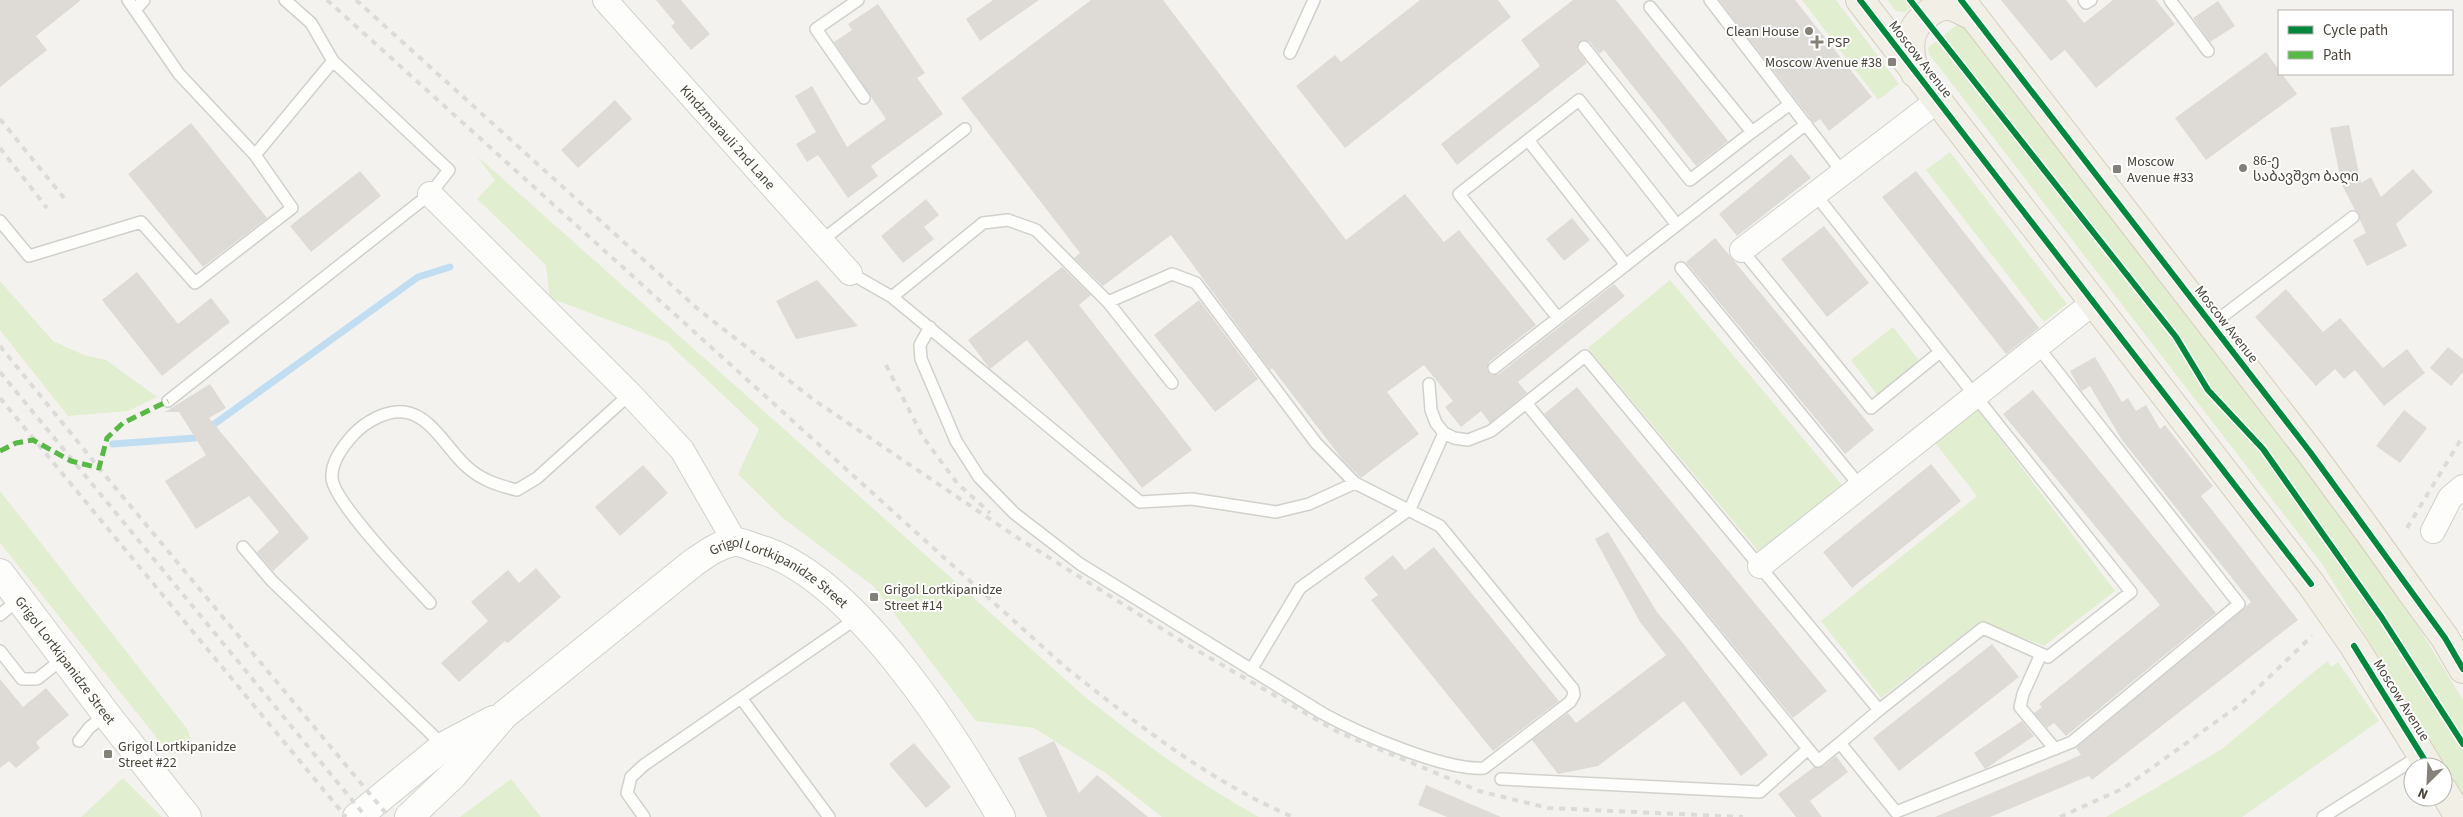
<svg xmlns="http://www.w3.org/2000/svg" width="2463" height="817" font-family="'Source Sans 3','Noto Sans Georgian',sans-serif">
  <style>
    .green { fill: #e1eecf }
    .lines { fill: none; stroke-linecap: round; stroke-linejoin: round }
    .stream { stroke: #c0ddf1; stroke-width: 7 }
    .building { fill: #dedbd6 }
    .service-casing { stroke: #d2d0cb; stroke-width: 14 }
    .minor-casing { stroke: #d2d0cb; stroke-width: 26 }
    .tertiary-casing { stroke: #d2d0cb; stroke-width: 30 }
    .primary-casing { stroke: #d6cebb; stroke-width: 30 }
    .service { stroke: #fdfdfc; stroke-width: 11 }
    .minor { stroke: #fdfdfc; stroke-width: 24 }
    .tertiary { stroke: #fdfdfc; stroke-width: 28 }
    .primary { stroke: #f2efe6; stroke-width: 28 }
    .rail { stroke: #dbdbda; stroke-width: 4; stroke-dasharray: 6 6; stroke-linecap: butt }
    .primary-bridge-casing { stroke: #d6cebb; stroke-width: 30; stroke-linecap: butt }
    .primary-bridge { stroke: #f2efe6; stroke-width: 28 }
    .quiet { stroke: #58b947; stroke-width: 5; stroke-dasharray: 10 5; stroke-linecap: butt }
    .cycleway-casing { stroke: #fff; stroke-width: 9 }
    .cycleway { stroke: #00873e; stroke-width: 6 }
    .poi-dot { fill: #868178; stroke: #fff; stroke-width: 2 }
    .labels { text-anchor: middle; stroke-width: 4; stroke-linejoin: round; paint-order: stroke }
    .poi-label { font-size: 14px; fill: #4b4439; stroke: #fff; text-anchor: start }
    .street-label { font-size: 14px; fill: #4b4439; stroke: #fff }
  </style>
  <rect width="100%" height="100%" fill="#f4f2ee"/>
  <path class="green" d="M 1802,0 L 1836,0 L 1899,84 L 1878,100 Z
    M 1887,0 L 1919,0 L 1905,12 L 1896,11 Z
    M 1959,23 L 1962,24 L 2238,372 L 2405,605 L 2463,700 L 2463,794 L 2322,564 L 1929,54 L 1928,48 Z
    M 1950,152 L 2067,304 L 2044,322 L 1926,170 Z
    M 477,156 L 1085,697 C 1142,742 1196,782 1259,817 L 1162,817 L 1107,774 L 1034,728 L 976,721 L 873,586 L 783,518 L 738,474 L 759,429 L 667,342 L 550,298 L 546,265 L 477,199 L 495,180 Z
    M 1670,280 L 1842,485 L 1760,553 L 1588,348 Z
    M 0,281 L 53,341 L 84,355 L 106,360 L 157,397 L 128,411 L 68,416 L 0,330 Z
    M 1893,327 L 1921,363 L 1878,396 L 1851,360 Z
    M 1976,407 L 2115,591 L 2044,646 L 1981,621 L 1881,698 L 1821,621 L 1977,496 L 1932,439 Z
    M 0,491 L 188,730 L 191,742 L 184,752 L 170,754 L 0,543 Z
    M 2327,661 L 2332,667 L 2338,662 L 2379,721 L 2242,817 L 2106,817 L 2222,749 Z
    M 123,778 L 162,817 L 81,817 Z
    M 511,779 L 541,817 L 460,817 Z"/>
  <g class="lines">
    <path class="stream" d="M 113,444 L 195,438 L 418,277 L 450,267"/>
  </g>
  <path class="building" d="M 0,0 L 81,0 L 36,36 L 47,50 L 0,87 Z
    M 656,0 L 681,0 L 710,34 L 691,50 L 671,26 L 675,23 Z
    M 993,0 L 1039,0 L 980,41 L 966,19 Z
    M 1091,0 L 1163,0 L 1346,240 L 1405,194 L 1444,242 L 1459,230 L 1536,325 L 1489,362 L 1487,370 L 1491,375 L 1499,374 L 1614,284 L 1625,296 L 1518,382 L 1527,393 L 1490,423 L 1481,411 L 1461,427 L 1445,407 L 1453,401 L 1424,365 L 1387,392 L 1419,434 L 1361,478 L 1342,459 L 1272,368 L 1270,370 L 1171,235 L 1103,286 L 1074,258 L 1080,253 L 961,98 Z
    M 1420,0 L 1498,0 L 1511,17 L 1345,148 L 1296,86 L 1335,55 L 1341,62 Z
    M 1573,0 L 1616,0 L 1728,141 L 1696,166 L 1604,50 L 1599,54 L 1590,42 L 1583,40 L 1577,44 L 1577,49 L 1587,63 L 1457,165 L 1441,144 L 1540,66 L 1521,40 Z
    M 1719,0 L 1795,0 L 1872,97 L 1829,131 L 1820,119 L 1814,123 Z
    M 2001,0 L 2066,0 L 2084,23 L 2113,0 L 2156,0 L 2175,24 L 2096,88 L 2065,50 L 2051,61 Z
    M 2218,1 L 2235,26 L 2210,42 L 2193,18 Z
    M 878,4 L 925,73 L 917,78 L 943,114 L 871,166 L 878,176 L 848,198 L 818,155 L 807,162 L 796,144 L 816,132 L 795,96 L 812,86 L 847,147 L 886,119 L 834,42 L 852,30 L 848,24 Z
    M 2266,52 L 2279,70 L 2279,74 L 2282,74 L 2297,94 L 2206,160 L 2175,118 Z
    M 615,100 L 632,119 L 578,168 L 561,150 Z
    M 191,123 L 267,218 L 203,267 L 128,174 Z
    M 2349,125 L 2361,183 L 2371,177 L 2381,197 L 2413,169 L 2433,192 L 2396,224 L 2407,246 L 2367,266 L 2353,240 L 2366,233 L 2360,220 L 2359,213 L 2355,210 L 2342,185 L 2330,128 Z
    M 1791,154 L 1811,178 L 1737,236 L 1719,214 Z
    M 360,171 L 381,196 L 311,252 L 290,226 Z
    M 1916,171 L 2039,328 L 2006,354 L 1882,197 Z
    M 926,199 L 939,215 L 924,227 L 934,239 L 903,263 L 881,236 Z
    M 1572,218 L 1590,240 L 1564,261 L 1546,239 Z
    M 1824,226 L 1869,283 L 1827,317 L 1781,259 Z
    M 1715,238 L 1874,430 L 1845,454 L 1686,262 Z
    M 1062,267 L 1091,295 L 1079,305 L 1192,450 L 1142,488 L 1027,340 L 990,369 L 968,340 Z
    M 137,272 L 178,324 L 211,298 L 230,322 L 162,376 L 102,300 Z
    M 817,280 L 858,326 L 796,339 L 776,301 Z
    M 2286,289 L 2323,332 L 2340,318 L 2383,368 L 2407,349 L 2425,373 L 2384,406 L 2355,370 L 2344,379 L 2335,369 L 2316,386 L 2255,317 Z
    M 1199,300 L 1258,379 L 1215,412 L 1154,335 Z
    M 2448,347 L 2463,359 L 2463,372 L 2451,386 L 2430,368 Z
    M 2095,357 L 2122,402 L 2128,398 L 2136,411 L 2146,405 L 2160,429 L 2165,425 L 2213,486 L 2201,496 L 2298,620 L 2092,780 L 2089,776 L 1990,817 L 1935,817 L 2081,755 L 2076,748 L 2251,602 L 2122,440 L 2090,386 L 2082,391 L 2080,389 L 2070,371 Z
    M 210,384 L 226,408 L 209,418 L 309,538 L 273,571 L 257,552 L 279,532 L 249,496 L 196,529 L 165,481 L 206,455 L 179,412 L 165,412 Z
    M 1577,387 L 1827,691 L 1793,718 L 1544,414 Z
    M 2033,390 L 2216,613 L 2066,736 L 2054,723 L 2047,728 L 2034,713 L 2042,707 L 2039,704 L 2160,605 L 2003,414 Z
    M 2404,410 L 2427,428 L 2400,463 L 2376,446 Z
    M 1931,464 L 1961,501 L 1852,588 L 1823,552 Z
    M 643,465 L 668,493 L 620,536 L 595,507 Z
    M 1608,532 L 1657,612 L 1682,642 L 1768,755 L 1741,776 L 1684,701 L 1598,766 L 1558,774 L 1532,740 L 1568,713 L 1576,723 L 1666,655 L 1640,622 L 1595,539 Z
    M 1434,547 L 1559,701 L 1493,751 L 1371,600 L 1378,595 L 1364,578 L 1393,555 L 1405,570 Z
    M 536,568 L 561,597 L 508,643 L 505,641 L 459,682 L 441,663 L 488,621 L 471,602 L 508,570 L 519,583 Z
    M 1992,644 L 2019,677 L 1899,771 L 1873,738 Z
    M 0,679 L 23,707 L 46,688 L 69,715 L 36,742 L 40,748 L 16,768 L 9,761 L 0,768 Z
    M 2022,721 L 2034,736 L 1985,769 L 1974,753 Z
    M 1054,741 L 1079,793 L 1097,775 L 1148,817 L 1047,817 L 1018,758 Z
    M 914,743 L 951,787 L 926,808 L 889,764 Z
    M 1836,756 L 1848,772 L 1810,801 L 1822,817 L 1796,817 L 1778,794 L 1814,767 L 1822,767 Z
    M 1426,785 L 1501,817 L 1447,817 L 1418,805 Z"/>
  <g class="lines">
    <defs>
      <path id="service" d="M 858,0 L 816,29 L 864,98
        M 1710,0 L 1843,173
        M 2084,0 L 2086,3 L 2091,0
        M 2170,0 L 2208,51
        M 1650,7 L 1752,132 L 1790,104
        M 135,10 L 144,0
        M 1584,47 L 1690,180 L 1752,132
        M 1290,53 L 1314,0
        M 1528,140 L 1459,194 L 1558,318
        M 255,155 L 333,61
        M 0,221 L 29,256 L 141,222 L 195,283 L 292,208 L 255,155 L 179,74 L 128,0
        M 821,241 L 965,129
        M 1742,250 L 1871,408 L 1940,352
        M 1626,265 L 1528,140 L 1579,100 L 1677,225
        M 1681,268 L 1860,486
        M 850,273 L 892,297 L 983,223 L 1008,220 L 1036,230 L 1108,302 L 1172,274 L 1196,283 L 1316,443 L 1355,483 L 1440,526 L 1573,689 L 1574,695 L 1570,702 L 1484,768 C 1445,771 1358,733 1322,713 L 1080,564 L 1014,513 L 979,477 L 956,441 L 921,359 L 920,345 L 930,327
        M 892,297 L 1140,502 L 1192,499 L 1276,512 L 1309,504 L 1355,483
        M 1108,302 L 1172,383
        M 2211,325 L 2353,217
        M 1494,368 L 1806,124
        M 1429,384 L 1431,410 L 1436,423 L 1444,433 L 1454,438 L 1468,440 L 1491,431 L 1585,356 L 1879,710 L 1983,628 L 2048,657 L 2131,592 L 1815,194
        M 168,401 L 430,194 L 449,170 L 333,61 L 311,23 L 285,0
        M 1526,403 L 1818,761 L 1840,743
        M 243,547 L 272,581 L 444,746
        M 430,603 C 411,582 333,502 332,478 C 331,462 343,446 353,435 C 365,422 386,410 404,412 C 431,415 447,449 466,466 C 481,480 497,485 517,490 L 537,478 L 630,394
        M 0,615 L 19,599
        M 0,651 L 22,679 L 37,679 L 64,658
        M 2041,654 L 2023,694 L 2020,707 L 2055,749
        M 1251,670 L 1300,588 L 1410,509 L 1444,433
        M 741,698 L 829,817
        M 1879,710 L 1840,743 L 1896,812 L 2072,742 L 2239,604 L 2038,347
        M 79,741 L 89,728 L 106,714
        M 1501,779 L 1760,792 L 1808,749
        M 644,817 L 627,793 L 631,777 L 644,765 L 857,618
        M 2323,817 L 2421,755"/>
      <g id="minor">
        <path id="s1" d="M 605,0 L 850,273"/>
        <path d="M 430,194 L 630,394 L 682,450 L 735,542"/>
        <path d="M 1742,250 L 1937,101"/>
        <path d="M 2433,531 L 2450,498 L 2463,487"/>
        <path d="M 1760,566 L 2094,302"/>
      </g>
      <g id="tertiary">
        <path id="s2" d="M 0,573 L 106,714 L 187,817"/>
        <path d="M 357,817 L 444,746 L 493,720"/>
        <path id="s3" d="M 409,817 L 453,775 L 504,715 L 693,563 C 706,554 718,545 733,542 C 741,541 752,547 759,549 C 854,577 953,734 1001,817"/>
      </g>
      <path id="primary" d="M 1860,0 L 2311,584
        M 1961,0 L 2310,452 L 2368,531
        M 1915,73 C 1908,49 1906,29 1929,13 C 1936,8 1942,5 1951,6 C 1958,8 1966,13 1973,16
        M 2410,590 L 2445,638 L 2463,669
        M 2354,646 L 2429,767
        M 2443,790 L 2459,817"/>
    </defs>
    <use href="#service" class="service-casing"/>
    <use href="#minor" class="minor-casing"/>
    <use href="#tertiary" class="tertiary-casing"/>
    <use href="#primary" class="primary-casing"/>
    <use href="#service" class="service"/>
    <use href="#minor" class="minor"/>
    <use href="#tertiary" class="tertiary"/>
    <use href="#primary" class="primary"/>
    <path class="rail" d="M 327,0 L 1064,666 C 1136,723 1208,781 1293,817
      M 356,0 L 699,310 L 814,400 L 1018,538 L 1186,644 L 1338,732 L 1479,791 L 1548,808 L 1743,817
      M 0,119 L 64,198
      M 0,148 L 47,208
      M 0,346 L 99,468 L 389,817
      M 886,365 L 923,437 L 957,483 L 990,513
      M 0,372 L 366,817
      M 0,398 L 346,817
      M 2407,528 L 2463,436
      M 2060,817 L 2124,788 L 2242,703 L 2312,636"/>
    <defs>
      <path id="primary-bridge" d="M 2368,531 L 2410,590
        M 2311,584 L 2354,646"/>
    </defs>
    <use href="#primary-bridge" class="primary-bridge-casing"/>
    <use href="#primary-bridge" class="primary-bridge"/>
    <path class="quiet" d="M 0,451 L 16,443 L 33,440 L 71,461 L 99,468 L 107,438 L 123,423 L 168,401"/>
    <defs>
      <path id="cycleway" d="M 1860,0 L 2311,584
        M 1910,0 L 2176,337 L 2208,390 L 2263,449 L 2382,618 L 2463,744
        M 1961,0 L 2310,452 L 2445,638 L 2463,669
        M 2354,646 L 2429,767"/>
    </defs>
    <use href="#cycleway" class="cycleway-casing"/>
    <use href="#cycleway" class="cycleway"/>
  </g>
  <g class="poi-dot">
    <circle cx="1809" cy="31" r="5"/>
    <path d="M1814.5 34.5h5v5h5v5h-5v5h-5v-5h-5v-5h5z"/>
    <rect x="1887" y="57" width="10" height="10" rx="2.5"/>
    <circle cx="2243" cy="168" r="5"/>
    <rect x="2112" y="164" width="10" height="10" rx="2.5"/>
    <rect x="869" y="592" width="10" height="10" rx="2.5"/>
    <rect x="103" y="749" width="10" height="10" rx="2.5"/>
  </g>
  <g class="labels">
    <g class="poi-label">
      <text x="1799" y="36" text-anchor="end">Clean House</text>
      <text x="1827" y="47">PSP</text>
      <text x="1882" y="67" text-anchor="end">Moscow Avenue #38</text>
      <text x="2253" y="165">86-ე<tspan x="2253" dy="16">საბავშვო ბაღი</tspan></text>
      <text x="2127" y="166">Moscow<tspan x="2127" dy="16">Avenue #33</tspan></text>
      <text x="884" y="594">Grigol Lortkipanidze<tspan x="884" dy="16">Street #14</tspan></text>
      <text x="118" y="751">Grigol Lortkipanidze<tspan x="118" dy="16">Street #22</tspan></text>
    </g>
    <g class="street-label">
      <text transform="translate(1921 59) rotate(52)" y="5">Moscow Avenue</text>
      <text dy="5" stroke="none"><textPath href="#s1" startOffset="184">Kindzmarauli 2nd Lane</textPath></text>
      <text transform="translate(2227 324) rotate(52)" y="5">Moscow Avenue</text>
      <text dy="5" stroke="none"><textPath href="#s3" startOffset="481">Grigol Lortkipanidze Street</textPath></text>
      <text dy="5" stroke="none"><textPath href="#s2" startOffset="109">Grigol Lortkipanidze Street</textPath></text>
      <text transform="translate(2402 700) rotate(58)" y="5">Moscow Avenue</text>
    </g>
  </g>
  <rect x="2278" y="10" width="175" height="65" fill="#ffffff" stroke="#b7b4b0"/>
  <rect x="2288" y="26" width="25" height="8" fill="#00873e" stroke="#b7b4b0"/>
  <text x="2323" y="35" font-size="15" fill="#4b4439">Cycle path</text>
  <rect x="2288" y="51" width="25" height="8" fill="#58b947" stroke="#b7b4b0"/>
  <text x="2323" y="60" font-size="15" fill="#4b4439">Path</text>
  <g transform="translate(2428 782) rotate(204)"><circle r="24" fill="#ffffff" stroke="#b7b4b0"/>
  <path d="M0-4L9 19L0 12L-9 19Z" fill="#868178"/>
  <text y="-8" font-size="14" font-weight="bold" text-anchor="middle" fill="#4b4439">N</text>
  </g>
</svg>
